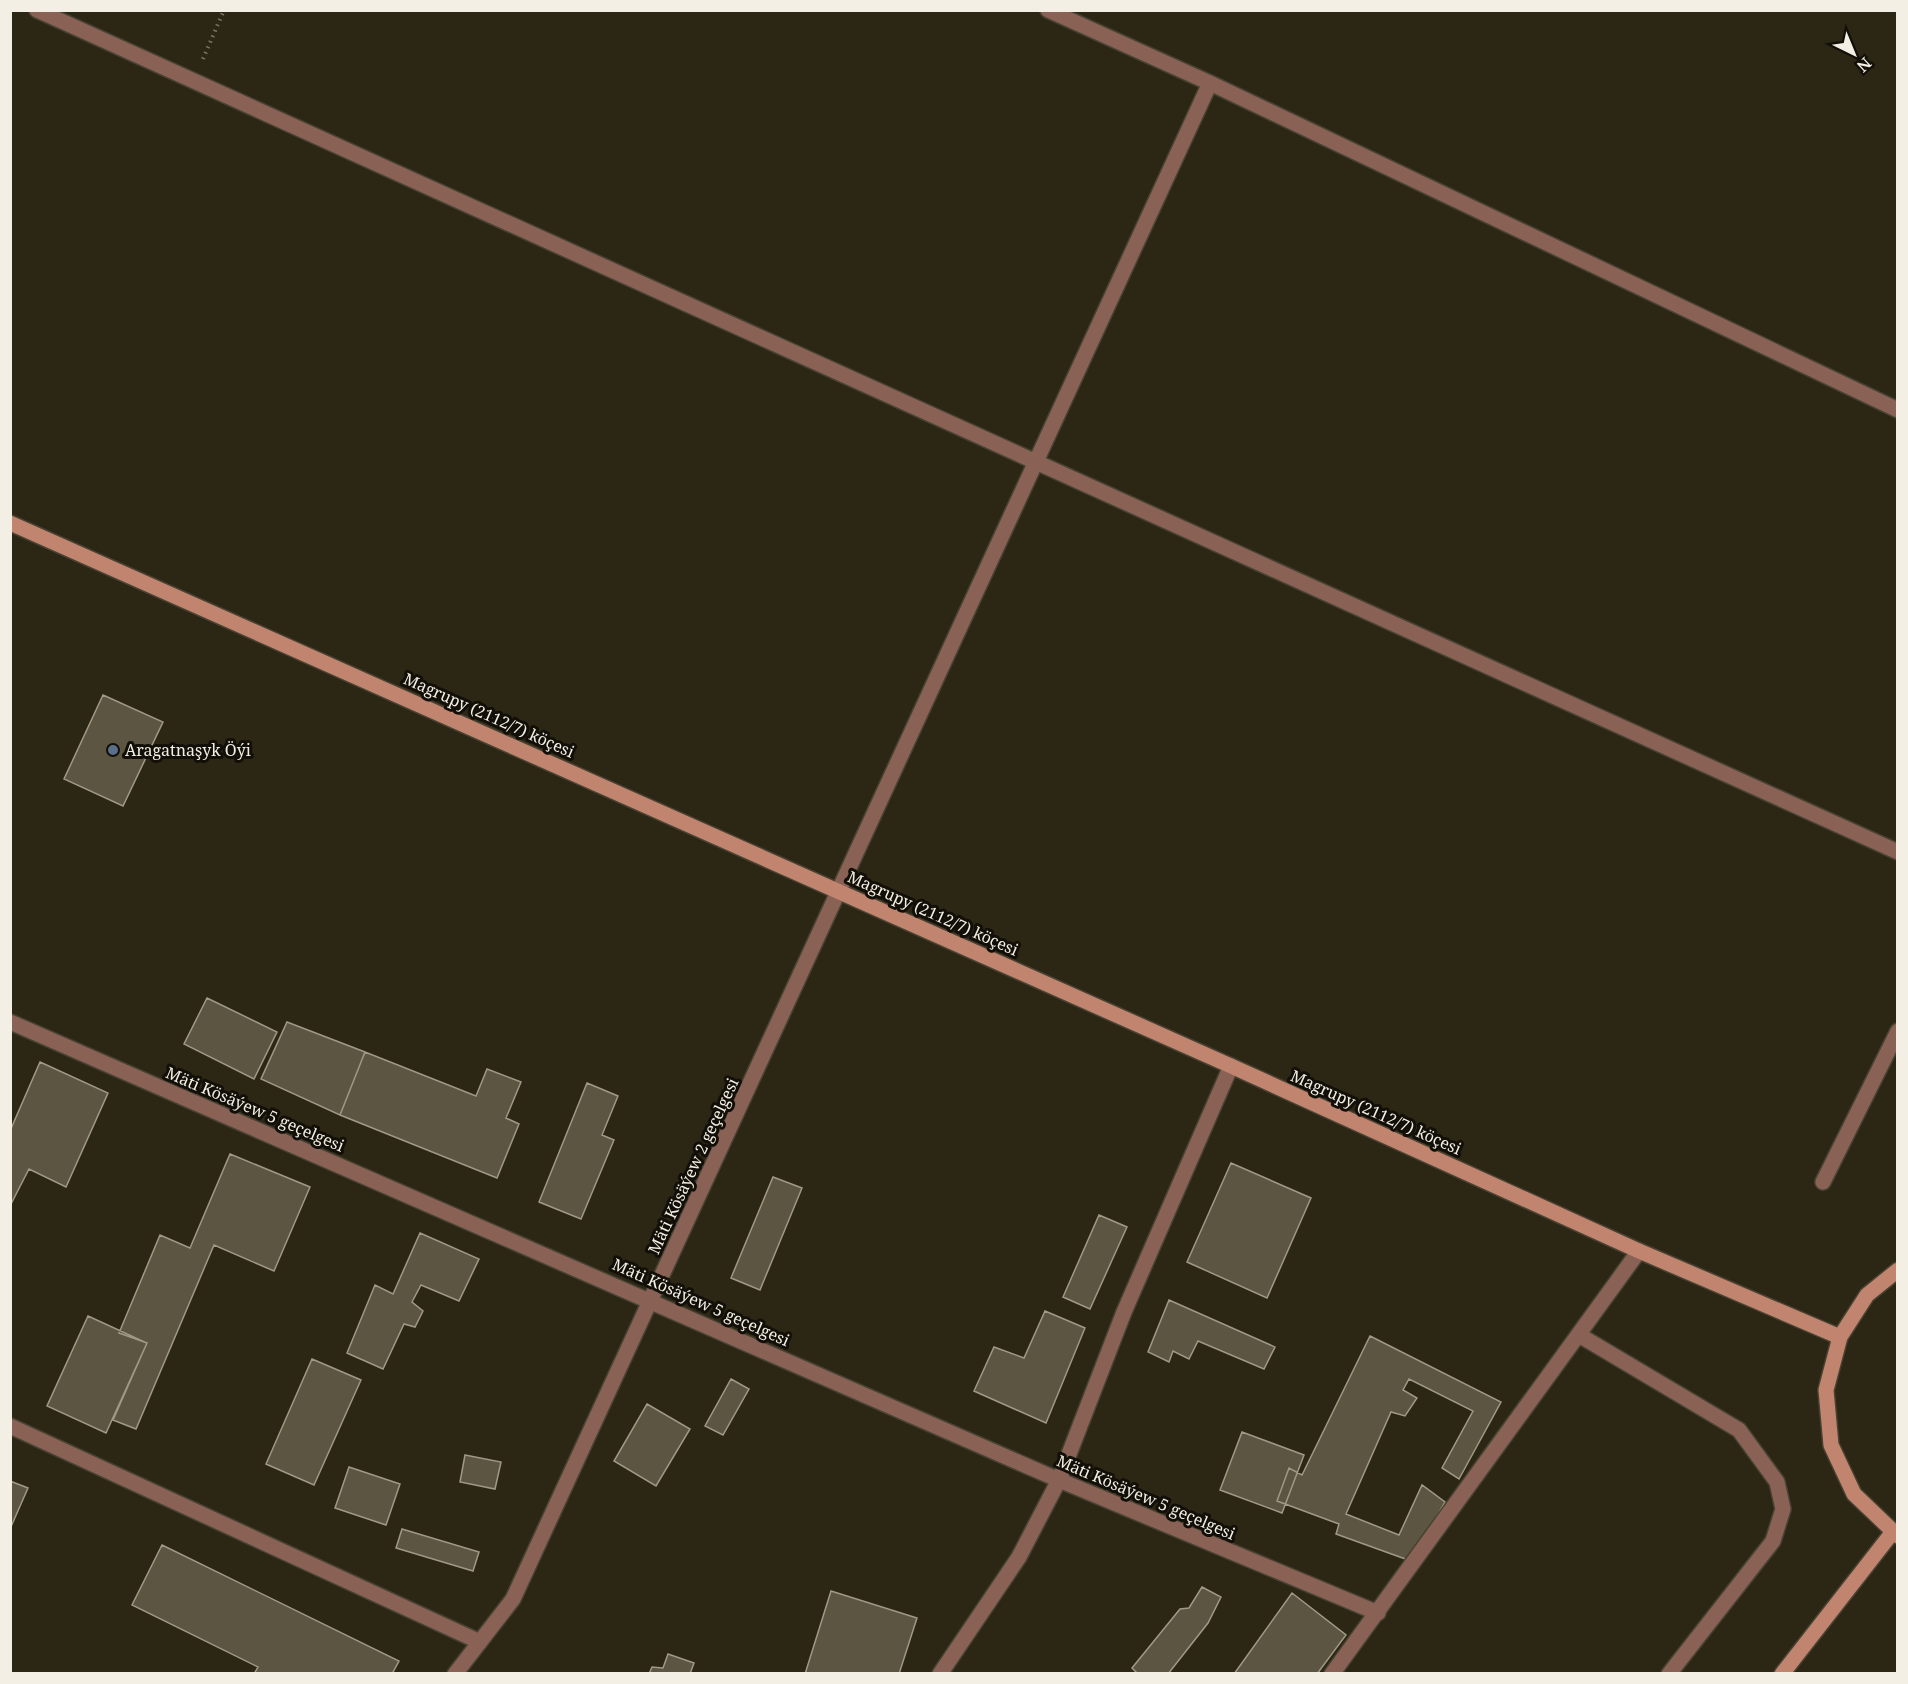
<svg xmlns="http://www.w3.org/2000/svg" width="1908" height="1684" font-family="'Noto Serif',serif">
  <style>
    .building { fill: #5b5542; stroke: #a09985; stroke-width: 1.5 }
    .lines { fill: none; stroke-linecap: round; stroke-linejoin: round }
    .street-casing { stroke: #484232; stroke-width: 18 }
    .secondary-casing { stroke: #484232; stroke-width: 18 }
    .path { stroke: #787364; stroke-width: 4; stroke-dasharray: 1.5 4.5; stroke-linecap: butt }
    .street { stroke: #896255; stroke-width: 15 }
    .secondary { stroke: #c1846e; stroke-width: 15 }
    .service-dot { fill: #5c6f8a; stroke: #120f08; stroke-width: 2 }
    .labels { text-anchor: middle; stroke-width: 6; stroke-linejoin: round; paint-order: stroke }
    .street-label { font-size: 16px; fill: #f3efe4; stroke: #120f08 }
    .poi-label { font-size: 16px; fill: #f3efe4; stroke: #120f08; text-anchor: start }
  </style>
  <rect width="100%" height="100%" fill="#2c2615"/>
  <path class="building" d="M 103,695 L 163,722 L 123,806 L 64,779 Z
    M 207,998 L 277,1032 L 254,1079 L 184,1044 Z
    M 287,1022 L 365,1052 L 340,1115 L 261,1079 Z
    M 365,1052 L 476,1096 L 487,1069 L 521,1082 L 506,1118 L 519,1124 L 497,1178 L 340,1115 Z
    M 40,1062 L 108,1093 L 66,1187 L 29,1169 L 10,1206 L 10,1131 Z
    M 587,1083 L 618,1096 L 602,1135 L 614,1140 L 581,1219 L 539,1202 Z
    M 230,1154 L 310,1187 L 274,1271 L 214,1245 L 136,1429 L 113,1420 L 147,1343 L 119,1333 L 160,1235 L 190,1248 Z
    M 1231,1163 L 1311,1198 L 1267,1298 L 1187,1262 Z
    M 773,1177 L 802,1188 L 760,1290 L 731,1278 Z
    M 1099,1215 L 1127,1227 L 1090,1309 L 1063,1297 Z
    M 420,1233 L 479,1259 L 459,1301 L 421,1285 L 412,1302 L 423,1311 L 415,1327 L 404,1324 L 383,1369 L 347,1353 L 375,1285 L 393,1294 Z
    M 1169,1300 L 1275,1347 L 1264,1369 L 1198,1341 L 1189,1359 L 1173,1351 L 1169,1362 L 1148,1352 Z
    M 1045,1311 L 1085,1328 L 1046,1423 L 974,1391 L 994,1347 L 1024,1358 Z
    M 88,1316 L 147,1343 L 106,1433 L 47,1406 Z
    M 1370,1336 L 1501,1402 L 1459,1479 L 1442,1468 L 1473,1411 L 1409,1379 L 1403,1390 L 1417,1398 L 1405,1416 L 1391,1412 L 1346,1514 L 1399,1535 L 1422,1485 L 1445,1502 L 1411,1561 L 1336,1534 L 1339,1524 L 1277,1501 L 1289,1468 L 1302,1475 Z
    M 312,1359 L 361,1380 L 314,1485 L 266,1464 Z
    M 731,1379 L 749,1389 L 723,1435 L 705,1426 Z
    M 647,1404 L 690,1429 L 656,1486 L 614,1461 Z
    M 1242,1432 L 1304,1455 L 1282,1513 L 1220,1490 Z
    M 465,1455 L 501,1462 L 495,1489 L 460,1482 Z
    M 349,1467 L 400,1484 L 386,1525 L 335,1508 Z
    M 10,1481 L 28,1488 L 10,1529 Z
    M 402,1529 L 479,1552 L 473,1571 L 396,1548 Z
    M 162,1545 L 399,1661 L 392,1674 L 254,1674 L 258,1667 L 132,1605 Z
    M 1202,1587 L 1221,1597 L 1208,1623 L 1168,1674 L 1138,1674 L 1132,1668 L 1180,1609 L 1189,1608 Z
    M 831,1591 L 917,1618 L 899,1674 L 805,1674 Z
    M 1292,1593 L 1346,1635 L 1317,1674 L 1234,1674 Z
    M 668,1654 L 694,1663 L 690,1674 L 649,1674 L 652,1667 L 663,1668 Z"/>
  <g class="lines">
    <defs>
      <path id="street" d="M 37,10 L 1898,852
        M 1048,10 L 1210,83 L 1898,410
        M 10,1022 L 1059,1480 L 1378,1613
        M 1823,1182 L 1898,1031
        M 1579,1335 L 1739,1430 L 1777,1482 L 1783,1509 L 1773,1541 L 1669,1674
        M 10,1426 L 480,1642
        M 455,1674 L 513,1599 L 1210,83
        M 940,1674 L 1019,1557 L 1059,1480 L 1124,1312 L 1231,1066
        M 1332,1674 L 1639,1251"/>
      <path id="secondary" d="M 10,523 L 1231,1066 L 1639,1251 L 1840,1337
        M 1898,1270 L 1867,1295 L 1840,1337 L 1826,1390 L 1831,1445 L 1854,1494 L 1898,1536
        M 1782,1674 L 1892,1533"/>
    </defs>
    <use href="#street" class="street-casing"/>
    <use href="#secondary" class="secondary-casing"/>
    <path class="path" d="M 203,59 L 224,10"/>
    <use href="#street" class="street"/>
    <use href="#secondary" class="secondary"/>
  </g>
  <circle class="service-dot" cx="113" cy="750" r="6"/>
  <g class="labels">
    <g class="street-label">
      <text transform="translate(489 715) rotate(24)" y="6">Magrupy (2112/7) köçesi</text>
      <text transform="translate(933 913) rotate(24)" y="6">Magrupy (2112/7) köçesi</text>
      <text transform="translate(255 1109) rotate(23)" y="6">Mäti Kösäýew 5 geçelgesi</text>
      <text transform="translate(1376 1112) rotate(24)" y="6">Magrupy (2112/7) köçesi</text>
      <text transform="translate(693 1166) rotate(-65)" y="6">Mäti Kösäýew 2 geçelgesi</text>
      <text transform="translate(701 1302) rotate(24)" y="6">Mäti Kösäýew 5 geçelgesi</text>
      <text transform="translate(1146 1497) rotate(23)" y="6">Mäti Kösäýew 5 geçelgesi</text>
    </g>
    <g class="poi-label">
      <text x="125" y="756">Aragatnaşyk Öýi</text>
    </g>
  </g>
  <rect width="1908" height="1684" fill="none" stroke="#f3efe4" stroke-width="24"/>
  <g transform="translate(1854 54) rotate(137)" stroke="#120f08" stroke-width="4.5" paint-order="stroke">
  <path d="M0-4.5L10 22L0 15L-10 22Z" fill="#f3efe4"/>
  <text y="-9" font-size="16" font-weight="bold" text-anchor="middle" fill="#f3efe4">N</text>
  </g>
</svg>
